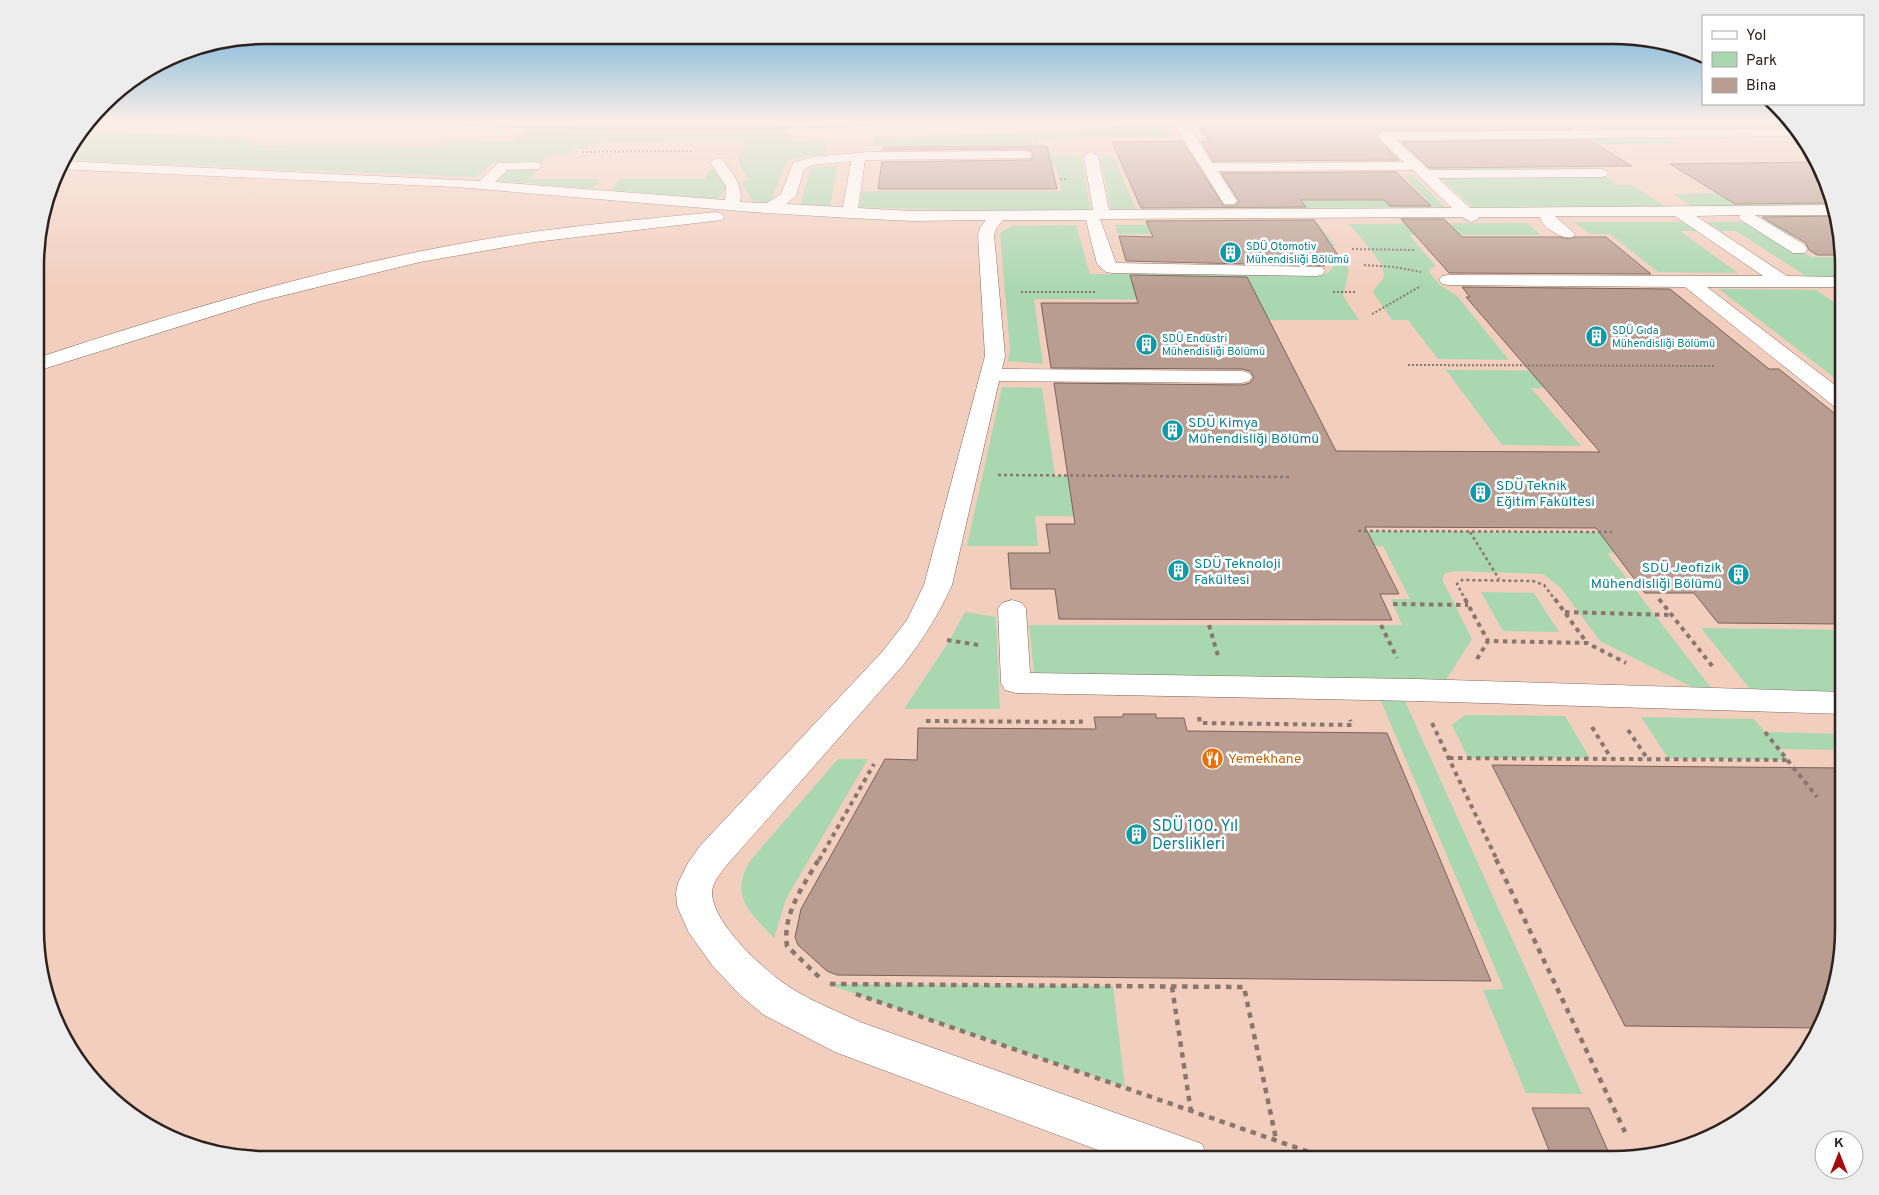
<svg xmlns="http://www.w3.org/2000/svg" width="1879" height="1195" font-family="Overpass,sans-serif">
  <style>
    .built { fill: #f2cebe }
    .green { fill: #a9d8b0 }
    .building { fill: #b99d91; stroke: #7b6257 }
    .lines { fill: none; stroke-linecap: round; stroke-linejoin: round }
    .minor-casing { stroke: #83695e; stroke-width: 1 }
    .path-far3 { stroke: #89766d; stroke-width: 2; stroke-dasharray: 2 2; stroke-linecap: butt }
    .path-far2 { stroke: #89766d; stroke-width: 2.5; stroke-dasharray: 3 3; stroke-linecap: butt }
    .path-far1 { stroke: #89766d; stroke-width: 4; stroke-dasharray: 4.5 4.5; stroke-linecap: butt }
    .path { stroke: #89766d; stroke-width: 4.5; stroke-dasharray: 5.5 5.5; stroke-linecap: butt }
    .minor { fill: #fff; fill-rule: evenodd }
    .labels { text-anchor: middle; stroke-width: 5; stroke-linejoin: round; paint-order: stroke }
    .far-culture-label { font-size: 11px; fill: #0d838f; stroke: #fff; text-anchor: start }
    .culture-label { font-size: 14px; fill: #0d838f; stroke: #fff; text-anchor: start }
    .food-label { font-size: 14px; fill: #c56008; stroke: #fff; text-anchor: start }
    .near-culture-label { font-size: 16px; fill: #0d838f; stroke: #fff; text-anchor: start }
    .rim { fill: none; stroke: #2d221d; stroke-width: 2.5 }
  </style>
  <rect width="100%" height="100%" fill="#f7dacd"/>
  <path class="built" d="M 1161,122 L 1787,122 L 1813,150 L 1844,250 L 1844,945 L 1832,1003 L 1805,1057 L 1729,1129 L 1629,1160 L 265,1160 L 205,1152 L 138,1121 L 74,1057 L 37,960 L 37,235 L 59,163 L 84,131 L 270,139 L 746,143 L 1048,132 Z"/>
  <path class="green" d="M 533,122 L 787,122 L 786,128 L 793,141 L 825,140 L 826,154 L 787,160 L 770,203 L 753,201 L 740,181 L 749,180 L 741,168 L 737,155 L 742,153 L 745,143 L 608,142 L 573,150 L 565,155 L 549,155 L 543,162 L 494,162 L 476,177 L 123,163 L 62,159 L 84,131 L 242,138 L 256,145 L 272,146 L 437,147 L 445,140 L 512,141 Z
    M 1161,122 L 1238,122 L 1239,124 L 1196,124 L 1165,129 L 1171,137 L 1037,139 L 1038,145 L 874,145 L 873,138 L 1048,132 Z
    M 1575,122 L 1787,122 L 1793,129 L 1582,131 L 1576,127 L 1580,125 Z
    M 1661,137 L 1677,144 L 1417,145 L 1443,168 L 1593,168 L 1597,171 L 1435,172 L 1402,142 Z
    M 1045,155 L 1074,155 L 1082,158 L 1090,210 L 953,210 L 860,207 L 862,191 L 1062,191 L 1056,165 L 1047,165 Z
    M 1107,155 L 1113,155 L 1136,209 L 1111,209 L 1101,159 Z
    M 838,166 L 830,206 L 800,205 L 811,168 Z
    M 508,168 L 539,168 L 530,179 L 600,179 L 593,188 L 494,181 Z
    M 709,170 L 715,170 L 726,185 L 724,191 L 717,199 L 611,190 L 619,179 L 705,179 Z
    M 1403,175 L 1413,175 L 1445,207 L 1256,208 L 1252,201 L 1427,200 Z
    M 1604,175 L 1618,185 L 1632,185 L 1665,206 L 1472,207 L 1439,176 Z
    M 1826,192 L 1830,206 L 1691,206 L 1673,194 Z
    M 1835,221 L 1837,230 L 1827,230 L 1834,236 L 1778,236 L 1811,257 L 1844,257 L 1844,286 L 1806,276 L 1736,231 L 1721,231 L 1707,222 Z
    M 1574,222 L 1684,222 L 1698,231 L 1680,231 L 1738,273 L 1658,272 L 1610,234 L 1590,234 Z
    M 1527,223 L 1541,235 L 1409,235 L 1436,266 L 1429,270 L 1429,272 L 1440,285 L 1457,296 L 1509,360 L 1438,359 L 1408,320 L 1392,320 L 1373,292 C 1376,286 1383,281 1384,275 C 1386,264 1356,233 1349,224 Z
    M 1318,224 L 1336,246 L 1320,246 L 1312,235 L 1118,234 L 1115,225 Z
    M 1076,225 L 1090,274 L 1327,274 L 1333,267 L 1326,257 L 1343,257 L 1349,270 L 1343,296 L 1359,320 L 1242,320 L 1232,300 L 1034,299 L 1043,364 L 1008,361 L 1010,350 L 1000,233 L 1012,226 Z
    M 1719,289 L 1816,290 L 1844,309 L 1844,385 Z
    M 1446,370 L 1725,372 L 1744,388 L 1531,388 L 1581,446 L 1502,445 Z
    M 1002,387 L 1042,388 L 1055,476 L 1274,477 L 1291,517 L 1035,516 L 1038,546 L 967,546 Z
    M 1358,531 L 1612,532 L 1629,552 L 1607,553 L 1711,688 L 1694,688 L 1600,641 L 1560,587 L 1543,574 L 1456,571 L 1445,573 L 1442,579 L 1472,639 L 1446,680 L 1034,673 L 1029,625 L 1402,625 L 1391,599 L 1410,599 L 1383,546 L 1365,546 Z
    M 1481,592 L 1534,593 L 1559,632 L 1503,631 Z
    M 965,612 L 996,617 L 1000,709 L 904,709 L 950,640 Z
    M 1701,628 L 1844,630 L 1844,692 L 1750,689 Z
    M 1380,699 L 1404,699 L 1582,1094 L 1526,1093 L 1483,990 L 1504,989 Z
    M 1465,715 L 1565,716 L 1590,758 L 1468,758 L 1452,725 Z
    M 1641,717 L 1754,719 L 1765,732 L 1844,734 L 1844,750 L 1779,749 L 1787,760 L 1668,758 Z
    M 838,759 L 868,759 L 786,899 L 774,938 C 750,912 729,897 750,861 Z
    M 827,984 L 1113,986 L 1125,1087 Z"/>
  <path class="building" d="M 1243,122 L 1562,122 L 1573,129 L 1384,130 L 1376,134 L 1376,137 L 1399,160 L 1213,161 L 1201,141 L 1209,141 L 1198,125 L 1246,125 Z
    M 1590,140 L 1632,166 L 1429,168 L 1401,142 Z
    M 1182,141 L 1224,206 L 1234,206 L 1239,201 L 1221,173 L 1396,172 L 1431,206 L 1390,206 L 1384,200 L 1301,200 L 1306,207 L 1141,208 L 1112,142 Z
    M 1047,146 L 1057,189 L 878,189 L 882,162 L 1030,160 L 1034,156 L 1032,151 L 1025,149 L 883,150 L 884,147 Z
    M 1817,162 L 1829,203 L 1735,204 L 1670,164 Z
    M 1833,216 L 1844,255 L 1817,255 L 1809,250 L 1806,243 L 1762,217 Z
    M 1401,219 L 1444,219 L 1462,237 L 1559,237 L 1569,239 L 1575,237 L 1606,237 L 1651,274 L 1449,273 Z
    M 1314,220 L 1338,255 L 1318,255 L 1325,266 L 1126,261 L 1119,236 L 1153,237 L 1146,221 Z
    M 1130,275 L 1247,277 L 1336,451 L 1600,452 L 1466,297 L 1470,297 L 1462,287 L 1670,289 L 1769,369 L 1779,369 L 1844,421 L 1844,624 L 1718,623 L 1694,593 L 1645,593 L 1596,528 L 1365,527 L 1399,594 L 1380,594 L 1392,620 L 1059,619 L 1055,589 L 1011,589 L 1008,553 L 1050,553 L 1046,524 L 1075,524 L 1054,383 L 1242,385 L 1250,383 L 1254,377 L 1250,371 L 1242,369 L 1051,368 L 1041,303 L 1138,303 Z
    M 1123,714 L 1156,714 L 1156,718 L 1184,718 L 1187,731 L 1387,733 L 1491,981 L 837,975 L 827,971 L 798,945 L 795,937 L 801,909 L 885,759 L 917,760 L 918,728 L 1096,729 L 1094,717 L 1123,717 Z
    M 1492,765 L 1844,768 L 1844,945 L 1832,1003 L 1820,1028 L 1625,1026 Z
    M 1532,1108 L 1589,1108 L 1612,1160 L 1553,1160 Z"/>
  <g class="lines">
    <defs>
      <path id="minor" d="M 1184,125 L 1189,126 L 1212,163 L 1404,162 L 1377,136 L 1384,132 L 1793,129 L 1800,136 L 1396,140 L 1429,170 L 1601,169 L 1606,170 L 1608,173 L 1606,176 L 1601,177 L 1438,178 L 1470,208 L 1830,205 L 1833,214 L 1831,215 L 1755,215 L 1805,245 L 1807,249 L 1805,253 L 1793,253 L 1741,220 L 1739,217 L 1740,215 L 1696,216 L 1787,276 L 1844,277 L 1844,287 L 1707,287 L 1844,392 L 1844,409 L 1836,408 L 1685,287 L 1448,285 L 1442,284 L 1439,280 L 1442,276 L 1448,275 L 1763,276 L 1675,216 L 1555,216 L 1575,234 L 1573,237 C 1562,240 1542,227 1540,217 L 1479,217 L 1477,220 L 1471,222 L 1462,217 L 1100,219 L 1116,263 L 1322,267 L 1325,271 L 1322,275 L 1316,276 L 1112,273 L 1106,272 L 1097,264 L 1086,220 L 1003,220 L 996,229 L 994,235 L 1005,356 L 1002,369 L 1242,371 L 1249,373 L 1252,377 L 1249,381 L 1242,383 L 999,381 L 952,585 C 939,614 923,639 904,664 L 726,866 C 720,874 712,883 712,893 C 713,925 766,972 791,988 C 813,1002 837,1011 860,1022 L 1186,1138 L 1202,1144 L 1208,1160 L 1125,1160 L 835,1052 L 764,1015 L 740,995 L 712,965 L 689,933 L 677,906 L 676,893 L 678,883 L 688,863 L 700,846 L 883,651 L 907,620 L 924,585 L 985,356 L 978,235 L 980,228 L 986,220 L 912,221 L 850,218 L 751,212 L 456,187 L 57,169 L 61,161 L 480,181 L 498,163 L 534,162 L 539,163 L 541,166 L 539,169 L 507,170 L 495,182 L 725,200 L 726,186 L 710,162 L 717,158 L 722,159 C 731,173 744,184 740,202 L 767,203 L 781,194 L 793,163 L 811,157 L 868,152 L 1025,151 L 1030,152 L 1032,155 L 1030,158 L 865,160 L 858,208 L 912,211 L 1093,210 L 1084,156 L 1091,152 L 1098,156 L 1109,210 L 1452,208 L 1413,170 L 1218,171 L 1237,201 L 1234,204 L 1224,204 L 1177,129 ZM 851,161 L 843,207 L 786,204 L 796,196 L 804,169 L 813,165 Z
        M 716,212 L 722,214 L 724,217 L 722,220 L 535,242 L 420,262 L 261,301 L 37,371 L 37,358 C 180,311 326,267 475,241 C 555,227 636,220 716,212 Z
        M 1012,600 L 1022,603 L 1026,609 L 1030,673 L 1416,679 L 1844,692 L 1844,714 L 1416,701 L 1016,693 L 1005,690 L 1001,683 L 998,609 L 1002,603 Z"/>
    </defs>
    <use href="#minor" class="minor-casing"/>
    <path class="path-far3" d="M 414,122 C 507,128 601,129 694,129 C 771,129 848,127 925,122
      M 582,152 L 694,151
      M 1060,179 L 1066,179
      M 1352,249 L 1415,250
      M 1364,265 L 1395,267 L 1421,272
      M 1021,292 L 1097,292
      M 1333,292 L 1357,292
      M 1372,314 L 1421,286
      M 1408,365 L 1714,366"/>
    <path class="path-far2" d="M 998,475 L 1290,477
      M 1358,531 L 1612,532
      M 1470,532 L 1499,579
      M 1659,599 L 1660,601
      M 1466,601 L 1457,584 L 1462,580 L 1533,581 L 1544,585 L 1556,601"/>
    <path class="path-far1" d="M 1465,599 L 1488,641
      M 1555,599 L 1587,643
      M 1659,599 L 1713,667
      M 1393,604 L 1468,605
      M 1565,612 L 1671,615
      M 1209,625 L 1218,656
      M 1381,625 L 1397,658
      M 947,640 L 978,645
      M 1477,659 L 1488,641 L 1587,643 L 1626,663
      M 1199,717 L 1200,723 L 1352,725 L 1350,720
      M 926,721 L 1081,722 L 1080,715
      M 1432,723 L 1497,860
      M 1592,727 L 1611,758
      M 1628,730 L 1647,758
      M 1765,732 L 1817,797
      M 1449,758 L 1787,760
      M 819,860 L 874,764"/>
    <path class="path" d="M 1496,859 L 1625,1132
      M 819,977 L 787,946 C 782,914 804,885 819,859
      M 830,984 L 1244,987 L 1276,1139
      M 1172,987 L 1191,1112
      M 856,994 L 1332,1160"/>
    <use href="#minor" class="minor"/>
  </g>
  <linearGradient id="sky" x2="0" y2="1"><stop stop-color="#5faad6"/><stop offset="0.42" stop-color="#fbeee8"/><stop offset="1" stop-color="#fbeee8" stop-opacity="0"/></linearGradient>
  <rect width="1879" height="289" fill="url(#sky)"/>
  <defs>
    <symbol id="building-disc" viewBox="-11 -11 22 22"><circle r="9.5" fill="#0f9aa8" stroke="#fff"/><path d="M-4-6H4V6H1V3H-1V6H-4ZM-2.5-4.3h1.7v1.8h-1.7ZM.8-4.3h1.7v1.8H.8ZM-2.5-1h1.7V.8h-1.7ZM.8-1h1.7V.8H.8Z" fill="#fff"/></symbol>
    <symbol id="restaurant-disc" viewBox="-11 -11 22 22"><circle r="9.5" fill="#e8710a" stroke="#fff"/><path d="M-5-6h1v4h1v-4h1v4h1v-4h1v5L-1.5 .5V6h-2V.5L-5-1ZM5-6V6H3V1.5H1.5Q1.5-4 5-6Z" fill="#fff"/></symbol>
  </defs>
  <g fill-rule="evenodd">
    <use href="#building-disc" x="1218" y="240" width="25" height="25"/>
    <use href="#building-disc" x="1584" y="324" width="25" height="25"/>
    <use href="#building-disc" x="1134" y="332" width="25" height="25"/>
    <use href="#building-disc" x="1160" y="418" width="25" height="25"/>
    <use href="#building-disc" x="1468" y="480" width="25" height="25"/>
    <use href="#building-disc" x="1166" y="558" width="25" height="25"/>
    <use href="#building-disc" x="1726" y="562" width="25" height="25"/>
    <use href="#restaurant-disc" x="1200" y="746" width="25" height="25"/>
    <use href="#building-disc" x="1124" y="822" width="25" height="25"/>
  </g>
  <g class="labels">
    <g class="far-culture-label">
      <text x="1246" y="250">SDÜ Otomotiv<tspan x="1246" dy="13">Mühendisliği Bölümü</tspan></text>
      <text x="1612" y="334">SDÜ Gıda<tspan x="1612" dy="13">Mühendisliği Bölümü</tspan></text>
      <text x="1162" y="342">SDÜ Endüstri<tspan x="1162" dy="13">Mühendisliği Bölümü</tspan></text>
    </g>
    <g class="culture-label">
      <text x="1188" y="427">SDÜ Kimya<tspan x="1188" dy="16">Mühendisliği Bölümü</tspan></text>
      <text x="1496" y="490">SDÜ Teknik<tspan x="1496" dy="16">Eğitim Fakültesi</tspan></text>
      <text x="1194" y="568">SDÜ Teknoloji<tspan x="1194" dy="16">Fakültesi</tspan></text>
      <text x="1722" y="572" text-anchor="end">SDÜ Jeofizik<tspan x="1722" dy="16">Mühendisliği Bölümü</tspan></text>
    </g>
    <g class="food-label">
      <text x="1228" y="763">Yemekhane</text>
    </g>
    <g class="near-culture-label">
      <text x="1152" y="831">SDÜ 100. Yıl<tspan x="1152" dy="18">Derslikleri</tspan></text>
    </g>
  </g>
  <path d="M0 0H1879V1195H0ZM266 44H1613A222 222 0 0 1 1835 266V929A222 222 0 0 1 1613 1151H266A222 222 0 0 1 44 929V266A222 222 0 0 1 266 44Z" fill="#eeeded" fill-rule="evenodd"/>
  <path class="rim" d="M266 44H1613A222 222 0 0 1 1835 266V929A222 222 0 0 1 1613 1151H266A222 222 0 0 1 44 929V266A222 222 0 0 1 266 44Z"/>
  <rect x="1702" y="15" width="162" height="90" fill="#ffffff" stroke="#aba7a5"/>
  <rect x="1712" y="31" width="25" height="8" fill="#ffffff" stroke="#aba7a5"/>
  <text x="1746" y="40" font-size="15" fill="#2d221d">Yol</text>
  <rect x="1712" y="52" width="25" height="15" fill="#a9d8b0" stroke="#aba7a5"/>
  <text x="1746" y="65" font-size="15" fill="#2d221d">Park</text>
  <rect x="1712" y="78" width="25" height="15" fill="#b99d91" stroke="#aba7a5"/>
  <text x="1746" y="90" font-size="15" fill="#2d221d">Bina</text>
  <g transform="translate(1839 1155)"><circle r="24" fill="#ffffff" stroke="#aba7a5"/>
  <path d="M0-4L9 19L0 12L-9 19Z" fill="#a30b0e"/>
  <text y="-8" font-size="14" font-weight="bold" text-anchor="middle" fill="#2d221d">K</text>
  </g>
</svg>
